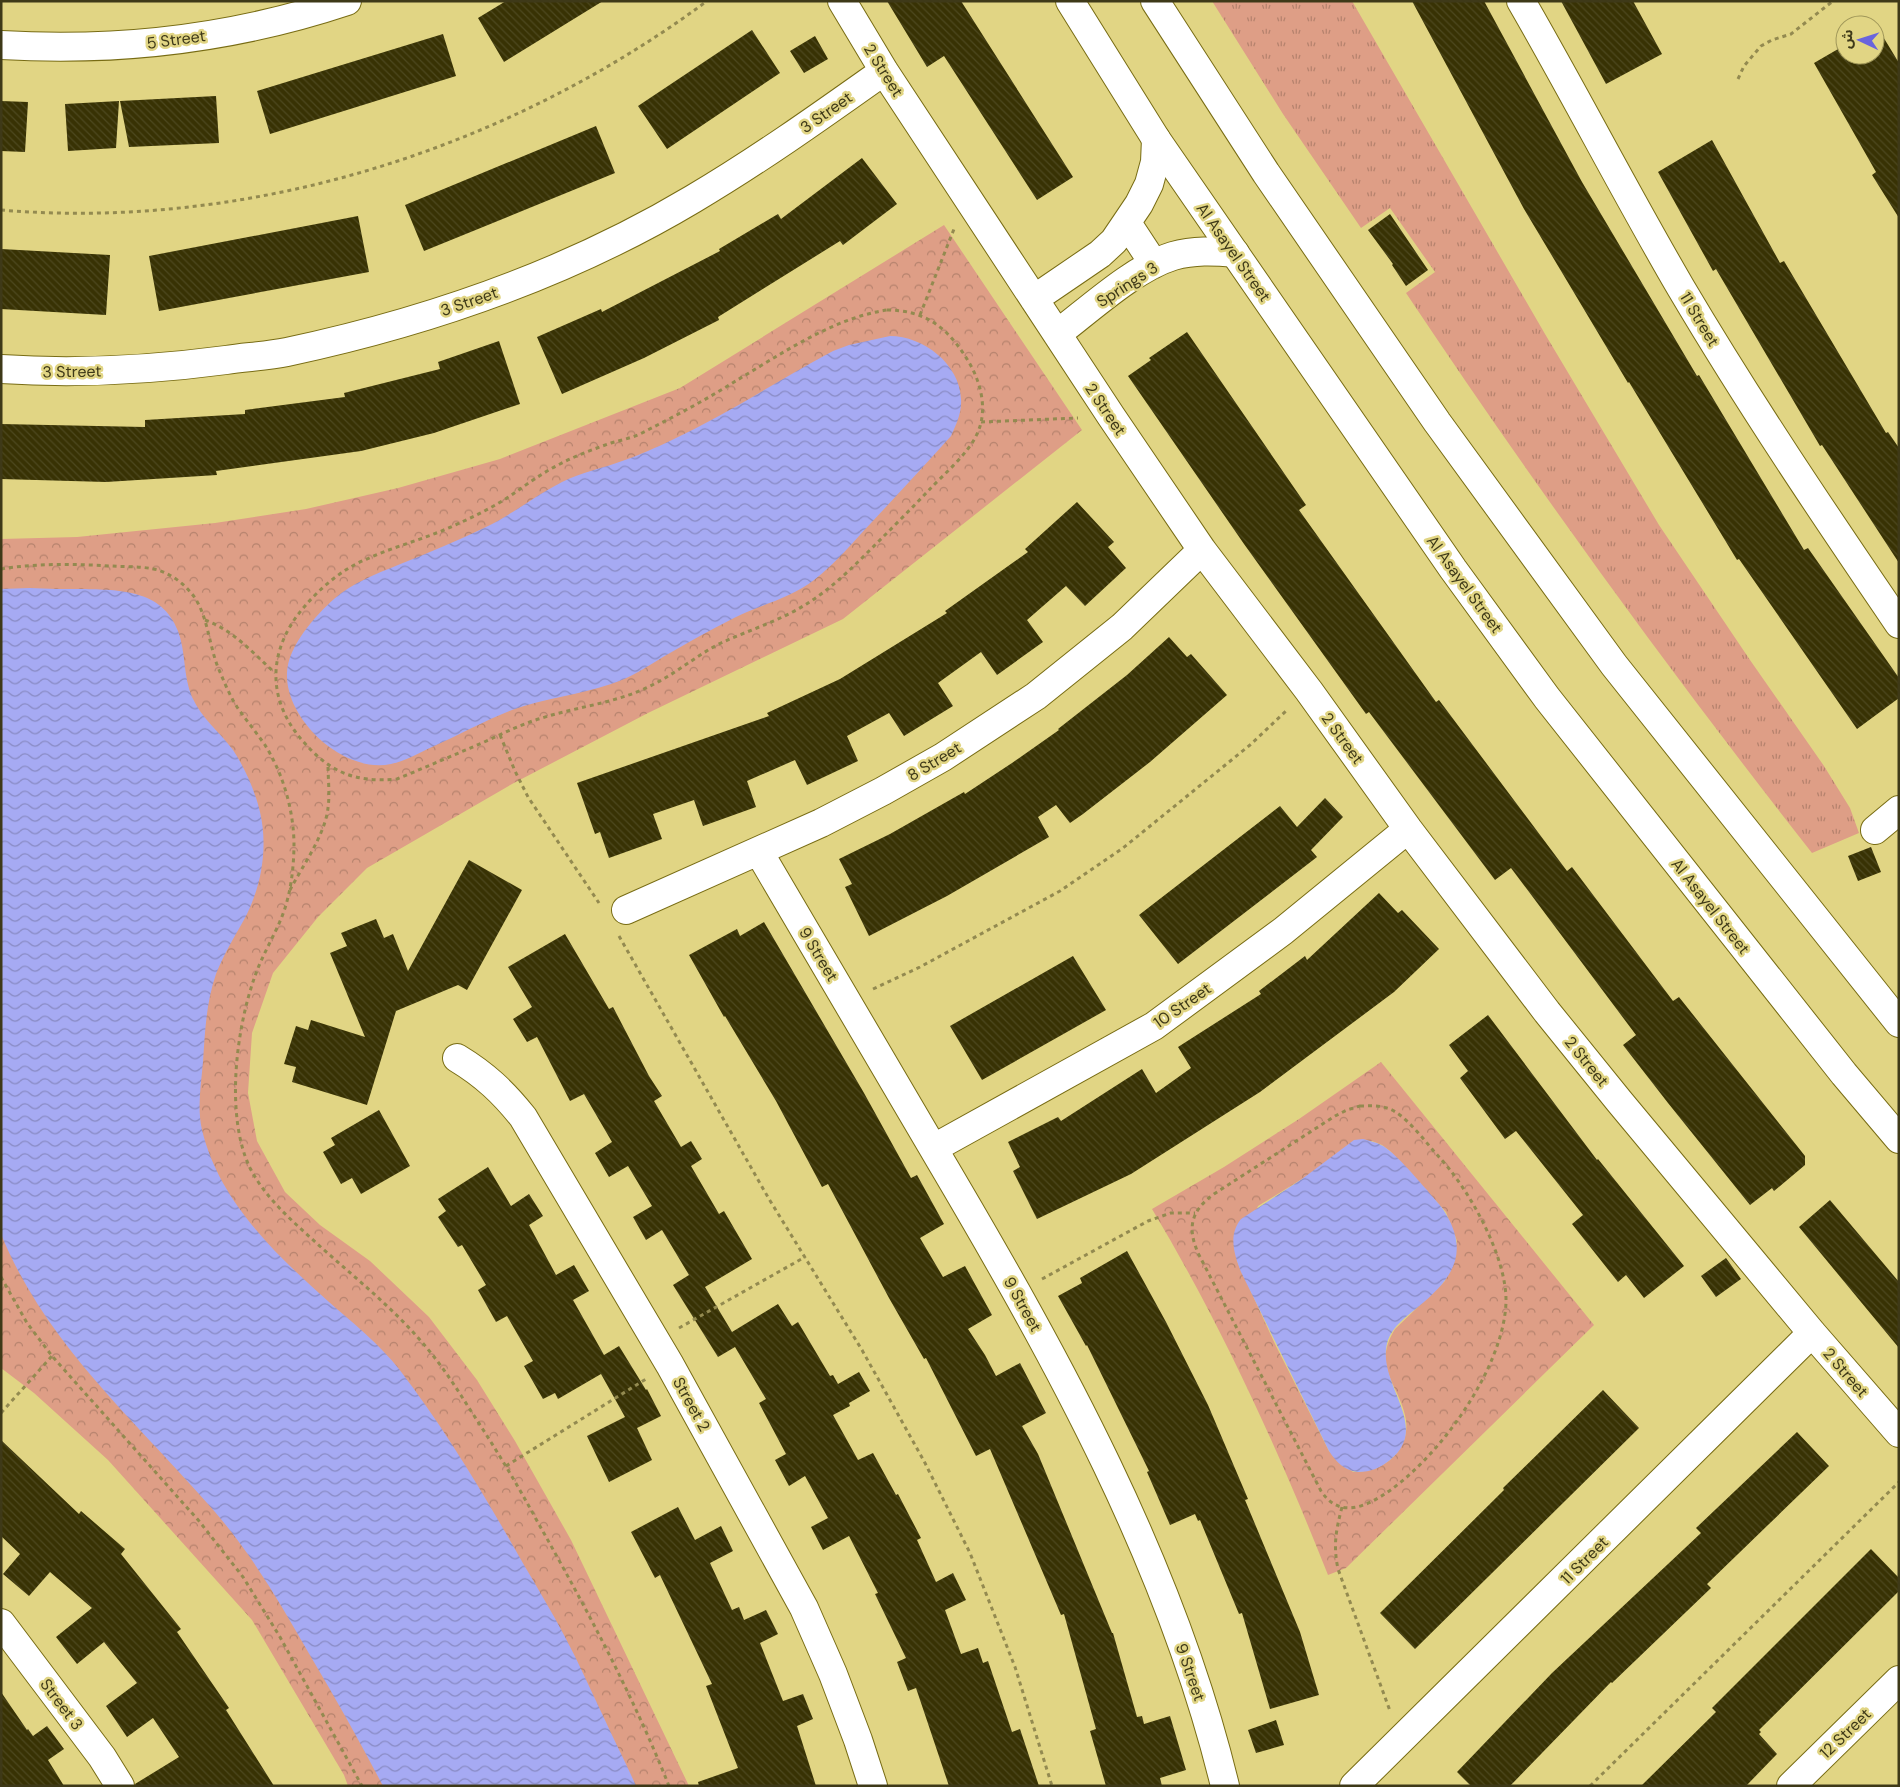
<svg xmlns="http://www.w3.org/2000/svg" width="1900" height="1787" font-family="'DM Sans','Noto Sans Arabic',sans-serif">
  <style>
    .grass { fill: url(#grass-tufts) }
    .park { fill: url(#park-crowns); fill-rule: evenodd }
    .water { fill: url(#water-waves) }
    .building { fill: url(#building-back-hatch) }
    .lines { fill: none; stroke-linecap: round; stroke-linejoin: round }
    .street-casing { stroke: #786c14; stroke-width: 30 }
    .secondary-casing { stroke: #786c14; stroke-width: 30 }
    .path { stroke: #938a50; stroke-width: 3; stroke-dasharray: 4 4; stroke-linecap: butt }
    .street { stroke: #fff; stroke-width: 28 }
    .secondary { stroke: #fff; stroke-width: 28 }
    .labels { text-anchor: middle; stroke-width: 5; stroke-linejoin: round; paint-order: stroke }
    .street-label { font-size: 16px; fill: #3e3918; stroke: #e1d584 }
  </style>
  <defs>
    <pattern id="grass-tufts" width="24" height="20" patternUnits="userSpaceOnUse" patternTransform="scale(1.25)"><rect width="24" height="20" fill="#de9e86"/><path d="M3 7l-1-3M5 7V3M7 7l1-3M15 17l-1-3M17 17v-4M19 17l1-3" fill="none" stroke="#b5826d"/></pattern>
    <pattern id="park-crowns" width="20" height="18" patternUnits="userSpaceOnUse" patternTransform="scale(1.25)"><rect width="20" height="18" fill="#de9e86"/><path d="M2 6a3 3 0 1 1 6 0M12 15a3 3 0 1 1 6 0" fill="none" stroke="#b5826d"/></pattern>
    <pattern id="water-waves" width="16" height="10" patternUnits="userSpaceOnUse" patternTransform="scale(1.25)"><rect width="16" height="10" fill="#a6aaf3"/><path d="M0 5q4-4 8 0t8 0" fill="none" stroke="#898bc4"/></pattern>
    <pattern id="building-back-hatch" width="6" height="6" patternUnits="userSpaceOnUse" patternTransform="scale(1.25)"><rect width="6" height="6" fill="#383204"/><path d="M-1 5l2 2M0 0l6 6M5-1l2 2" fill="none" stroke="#4d481f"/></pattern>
  </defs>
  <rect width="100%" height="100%" fill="#e1d584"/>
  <path class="grass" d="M 1212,1 L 1352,1 L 1545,334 L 1659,525 L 1750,660 L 1824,766 L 1850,808 L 1859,833 L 1812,853 C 1670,672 1534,485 1406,293 L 1435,272 L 1390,208 L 1361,228 L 1283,114 Z"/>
  <path class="park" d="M 944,225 L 1082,430 L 843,619 L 648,713 L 512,784 L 367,868 L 318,917 L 273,973 L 252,1033 L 248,1093 L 257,1141 L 285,1192 L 320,1225 L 370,1261 L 429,1317 L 477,1380 L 515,1441 L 571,1540 L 689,1786 L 348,1786 L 344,1775 L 252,1620 L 108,1460 L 34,1393 L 1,1368 L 1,539 L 77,537 L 215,523 L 306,509 L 398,488 L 500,459 L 680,388 Z
    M 1381,1062 L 1594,1325 L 1346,1568 L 1328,1575 C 1278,1449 1222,1326 1152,1209 L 1224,1167 L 1299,1119 ZM 1372,1141 L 1382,1145 L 1390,1151 L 1446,1212 L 1457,1241 L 1445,1281 L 1395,1329 C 1371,1368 1400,1384 1406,1420 C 1410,1451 1383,1473 1353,1472 L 1329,1451 L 1275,1344 L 1237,1261 L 1258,1206 L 1302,1179 Z"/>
  <path class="water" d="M 890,336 C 923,336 960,364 961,399 C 962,413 956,425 951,436 C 925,465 898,494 871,523 C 853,542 835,564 814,580 C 791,598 760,605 734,618 C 710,630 687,643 663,657 C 647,667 630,678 611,684 C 579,695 544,698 512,710 C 484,721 459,735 432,747 C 419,753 405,761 391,764 C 344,774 285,720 287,673 C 288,646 315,616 334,599 C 352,583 376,574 398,565 C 428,553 457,541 486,527 C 513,514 536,495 562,482 C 582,472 604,468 625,460 C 640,455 657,447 672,440 C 727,414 779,380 833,351 L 849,345 Z
    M 30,588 C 47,589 65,589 82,589 C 119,590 162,589 178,631 C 186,652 183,676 192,697 C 202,719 219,731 233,750 C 245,768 255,791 260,812 C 268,846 262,883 247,914 C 237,933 224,953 216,974 C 206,1003 205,1032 203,1062 C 201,1085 197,1108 202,1130 C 219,1201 276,1255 329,1302 C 353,1323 379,1344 399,1369 C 446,1430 486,1498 524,1565 C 538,1589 552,1612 565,1637 C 579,1663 591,1691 604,1718 C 614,1740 626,1763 636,1786 L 383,1786 C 360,1742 336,1699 311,1657 C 282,1606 253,1556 215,1512 C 138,1423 46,1345 1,1234 L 1,589 Z
    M 1363,1139 C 1369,1141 1376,1142 1381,1145 C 1394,1151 1417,1179 1427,1190 C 1433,1198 1441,1205 1446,1214 C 1470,1255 1451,1280 1418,1307 C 1407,1316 1393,1326 1388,1340 C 1374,1383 1433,1425 1390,1460 C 1380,1468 1371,1472 1358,1472 C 1345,1471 1336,1462 1329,1451 L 1241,1272 C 1234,1254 1228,1235 1241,1219 L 1302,1179 L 1354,1140 Z"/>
  <path class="building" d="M 506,1 L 603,1 L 504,62 L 478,18 Z
    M 887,1 L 961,1 L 1073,177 L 1037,200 L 944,56 L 927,67 Z
    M 1412,1 L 1484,1 L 1582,182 L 1697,376 L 1699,375 L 1804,550 L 1808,548 L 1899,678 L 1899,698 L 1857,729 L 1739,559 L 1737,560 L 1629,382 L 1628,383 L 1524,209 Z
    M 1561,1 L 1633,1 L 1662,54 L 1606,84 Z
    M 752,30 L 780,73 L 667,149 L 638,106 Z
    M 1879,30 L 1899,63 L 1899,218 L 1872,175 L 1876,172 L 1814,63 L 1845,45 L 1845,55 L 1875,55 L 1875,32 Z
    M 443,34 L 456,76 L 270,134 L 257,91 Z
    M 815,36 L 828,59 L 804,73 L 790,51 Z
    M 216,96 L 219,143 L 129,147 L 120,101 Z
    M 1,101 L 28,102 L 25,152 L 1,151 Z
    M 119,101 L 116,148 L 68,151 L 65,104 Z
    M 596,126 L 615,173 L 424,251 L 405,205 Z
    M 1712,140 L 1780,263 L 1784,261 L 1886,433 L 1888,432 L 1899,448 L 1899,563 L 1822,445 L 1820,446 L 1716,269 L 1713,271 L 1658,172 Z
    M 862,158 L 897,204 L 843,245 L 840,241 L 718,317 L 719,320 L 644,358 L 562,394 L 537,337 L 601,309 L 602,312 L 720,251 L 719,249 L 778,214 L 781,219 Z
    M 1390,214 L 1428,270 L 1406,286 L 1392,265 L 1393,264 L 1368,230 Z
    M 358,216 L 369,272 L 159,311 L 149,256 Z
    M 1,249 L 110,255 L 106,315 L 1,309 Z
    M 1187,332 L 1306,505 L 1299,510 L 1436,702 L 1439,700 L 1567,871 L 1572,867 L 1673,1001 L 1679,997 L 1805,1156 L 1805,1165 L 1774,1191 L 1772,1188 L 1750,1205 L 1668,1103 L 1623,1045 L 1636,1035 L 1511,868 L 1495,880 L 1369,712 L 1366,714 L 1244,544 L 1128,376 L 1151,360 L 1149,358 Z
    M 499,341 L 520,404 L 434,433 L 361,451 L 216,471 L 217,475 L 106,482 L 1,479 L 1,424 L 145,427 L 145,420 L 245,414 L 245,410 L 345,397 L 344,393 L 440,369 L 438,362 Z
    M 1077,502 L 1114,542 L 1108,547 L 1126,568 L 1085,606 L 1066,586 L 1027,620 L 1043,642 L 997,675 L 981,652 L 938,683 L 953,706 L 904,736 L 889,713 L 847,736 L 858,761 L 807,785 L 795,760 L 747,781 L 756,807 L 703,826 L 694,800 L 653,814 L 662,839 L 609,858 L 600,832 L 595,834 L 577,783 L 769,716 L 767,713 L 840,679 L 947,613 L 945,611 L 1028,552 L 1025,549 Z
    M 1169,637 L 1187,657 L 1191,654 L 1227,695 L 1150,762 L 1083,814 L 1070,823 L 1056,805 L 1038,817 L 1049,837 L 1042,841 L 947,896 L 869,936 L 845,887 L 852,884 L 839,859 L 890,834 L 964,792 L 965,794 L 1012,763 L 1059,730 L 1058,729 L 1127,675 Z
    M 1325,798 L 1343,817 L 1311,850 L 1317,857 L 1178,964 L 1139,915 L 1280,806 L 1297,827 Z
    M 1871,847 L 1881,872 L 1858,881 L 1848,856 Z
    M 469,860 L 522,890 L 467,990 L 458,985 L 396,1011 L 367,1105 L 292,1082 L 296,1067 L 284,1064 L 296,1026 L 308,1030 L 311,1020 L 365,1037 L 330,953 L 347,946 L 341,933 L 376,919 L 384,938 L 393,934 L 408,971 Z
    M 1379,893 L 1398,913 L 1402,910 L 1439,949 L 1394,992 L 1260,1092 L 1131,1174 L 1037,1219 L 1013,1171 L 1020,1167 L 1008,1142 L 1058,1117 L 1061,1121 L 1142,1069 L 1156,1093 L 1191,1068 L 1178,1047 L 1261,994 L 1259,991 L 1305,956 L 1307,960 Z
    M 764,922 L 864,1093 L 911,1178 L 917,1175 L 944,1224 L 920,1238 L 943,1277 L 965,1266 L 992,1315 L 968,1329 L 985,1355 L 996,1376 L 1020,1363 L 1046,1413 L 1022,1426 L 1038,1454 L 1112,1633 L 1113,1633 L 1137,1717 L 1142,1716 L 1144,1724 L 1170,1716 L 1186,1770 L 1160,1778 L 1162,1786 L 1106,1786 L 1090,1731 L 1096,1729 L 1064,1614 L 1061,1615 L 990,1449 L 976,1456 L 926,1358 L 924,1359 L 889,1298 L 828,1184 L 822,1187 L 776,1101 L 725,1016 L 724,1017 L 689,955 L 737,929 L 740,936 Z
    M 565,934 L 609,1009 L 613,1007 L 649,1076 L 662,1096 L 654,1101 L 681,1147 L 691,1141 L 702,1159 L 691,1166 L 719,1214 L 724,1211 L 752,1259 L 705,1287 L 732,1332 L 778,1304 L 792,1326 L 798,1322 L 830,1376 L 833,1375 L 838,1384 L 859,1372 L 870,1391 L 849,1403 L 850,1406 L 833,1415 L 858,1460 L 873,1453 L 896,1495 L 898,1494 L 921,1538 L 917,1540 L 936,1582 L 953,1573 L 966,1600 L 945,1610 L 961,1654 L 978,1648 L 983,1663 L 988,1661 L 1012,1732 L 1020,1729 L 1039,1786 L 949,1786 L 916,1688 L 908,1691 L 897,1662 L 906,1658 L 875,1594 L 878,1593 L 849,1536 L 823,1550 L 811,1527 L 828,1518 L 805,1476 L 789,1486 L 775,1460 L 786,1454 L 759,1403 L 766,1399 L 735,1347 L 718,1357 L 673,1285 L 689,1275 L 662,1230 L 646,1240 L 633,1217 L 652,1206 L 628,1166 L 609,1177 L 595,1153 L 612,1142 L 584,1094 L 570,1101 L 537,1037 L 527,1042 L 513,1019 L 532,1007 L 508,967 Z
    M 1073,956 L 1106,1010 L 982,1080 L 950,1026 Z
    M 1488,1015 L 1597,1160 L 1598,1159 L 1684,1266 L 1644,1298 L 1626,1275 L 1618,1282 L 1572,1224 L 1583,1215 L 1516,1131 L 1505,1139 L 1460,1078 L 1468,1071 L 1449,1045 Z
    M 379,1110 L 410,1166 L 361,1194 L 352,1178 L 341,1184 L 323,1152 L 335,1145 L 331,1138 Z
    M 488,1167 L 511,1206 L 529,1194 L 543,1216 L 529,1225 L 556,1275 L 574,1265 L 589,1291 L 573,1300 L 604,1355 L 619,1346 L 646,1390 L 647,1389 L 661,1416 L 637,1428 L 652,1460 L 609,1482 L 587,1436 L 625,1417 L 601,1374 L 558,1399 L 555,1393 L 543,1399 L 524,1366 L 533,1361 L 507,1316 L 496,1322 L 478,1290 L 486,1285 L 462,1245 L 458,1247 L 438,1217 L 446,1211 L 438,1199 Z
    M 1830,1200 L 1899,1282 L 1899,1348 L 1799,1227 Z
    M 1127,1251 L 1166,1322 L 1208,1405 L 1248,1499 L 1245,1500 L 1300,1632 L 1319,1695 L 1270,1709 L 1242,1613 L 1239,1614 L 1200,1520 L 1198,1521 L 1195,1514 L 1170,1525 L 1147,1472 L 1149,1471 L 1087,1345 L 1086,1346 L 1058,1296 L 1082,1283 L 1080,1278 Z
    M 1726,1258 L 1741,1279 L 1716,1297 L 1701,1276 Z
    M 1603,1390 L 1639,1428 L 1415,1649 L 1380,1613 L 1504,1490 L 1503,1488 Z
    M 1797,1432 L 1829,1466 L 1707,1584 L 1711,1588 L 1612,1683 L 1611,1682 L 1510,1786 L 1471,1786 L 1457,1772 L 1552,1673 L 1701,1533 L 1696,1528 Z
    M 1,1440 L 79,1514 L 81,1511 L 125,1549 L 121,1554 L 181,1629 L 177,1632 L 229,1708 L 226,1710 L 274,1786 L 136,1786 L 135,1784 L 179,1757 L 153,1718 L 127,1737 L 106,1706 L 137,1683 L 104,1642 L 77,1664 L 56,1637 L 92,1608 L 50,1572 L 29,1596 L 3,1574 L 20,1554 L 1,1536 Z
    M 678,1507 L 695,1540 L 721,1526 L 733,1551 L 710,1563 L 732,1610 L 739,1607 L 744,1620 L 766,1610 L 778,1634 L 760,1643 L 783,1701 L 803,1694 L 813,1719 L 797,1726 L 816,1786 L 699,1786 L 698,1782 L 738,1768 L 706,1686 L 712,1684 L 660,1575 L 655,1578 L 631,1532 Z
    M 1871,1549 L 1899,1578 L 1899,1591 L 1759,1730 L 1761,1732 L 1759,1734 L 1777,1754 L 1746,1786 L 1641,1786 L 1716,1712 L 1712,1708 Z
    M 1,1692 L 27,1730 L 28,1729 L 33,1736 L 47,1726 L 64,1749 L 48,1760 L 64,1786 L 1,1786 Z
    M 1276,1720 L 1284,1745 L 1256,1753 L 1248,1730 Z"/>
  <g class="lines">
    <defs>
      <path id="street" d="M 842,1 L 884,71 L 1111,416 L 1202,550 L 1309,691 L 1408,829 L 1547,1012 L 1619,1101 L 1812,1333 L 1899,1433
        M 1521,1 C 1576,96 1626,194 1681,288 C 1749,403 1824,514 1899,624
        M 1,45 C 118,52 236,38 347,1
        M 1127,223 L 1154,264
        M 1034,299 L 1100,254 L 1114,241 L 1139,204 L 1149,184 L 1155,162 L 1156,139
        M 1057,334 C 1090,309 1134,268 1173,256 C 1194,250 1214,251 1235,253
        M 1,369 C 76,374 151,370 226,360 C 246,357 267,356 287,352 C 428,322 569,273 693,199 C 759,160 822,115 884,71
        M 1875,830 L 1899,810
        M 759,852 C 820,956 882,1060 943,1165 C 1058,1360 1171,1563 1225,1786
        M 626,910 L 821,823 L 883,791 L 943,757 L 1036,696 L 1122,627 L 1202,550
        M 457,1058 C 485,1075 503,1092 523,1117 L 670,1365 L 804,1608 L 833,1674 L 858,1740 L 873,1786
        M 934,1148 L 1154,1026 L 1283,931 L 1408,829
        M 1,1623 L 102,1757 L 120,1786
        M 1354,1786 L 1812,1333
        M 1791,1786 L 1899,1680"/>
      <path id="secondary" d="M 1070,1 L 1156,139 L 1453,569 L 1547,698 L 1844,1074 L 1899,1139
        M 1155,1 L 1266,173 L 1437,422 L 1614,665 L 1899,1023"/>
    </defs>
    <use href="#street" class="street-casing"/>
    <use href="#secondary" class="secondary-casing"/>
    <path class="path" d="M 1738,79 L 1744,66 L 1761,46 L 1772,40 L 1791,34 L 1833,1
      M 1,210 C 251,231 507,149 707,1
      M 887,310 C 923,310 946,326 965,356 C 980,378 989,409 977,434 C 968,454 944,474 929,490 C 913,507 896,524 880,540 C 857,563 835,586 808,603 C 782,620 749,630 721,643 C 697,655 678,672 654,684 C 619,703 579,706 542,718 C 521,724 502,734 482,743 C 454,755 426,767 397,779 C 354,783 329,772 301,739 C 265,696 269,647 305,606 C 321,587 344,568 367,559 C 395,546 425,539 453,526 C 473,517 492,508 510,496 C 526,485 542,473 560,464 C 577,455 594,449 611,443 C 621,440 632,438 642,433 C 673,417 704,401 734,382 C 781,354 833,318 887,310 Z
      M 920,315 L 954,229
      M 981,422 L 1078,418
      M 1,569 C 38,563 74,564 111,566 C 126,567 143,566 158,570 C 173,575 186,585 195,598 C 209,620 209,648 220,672 C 225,684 230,696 237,707 C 246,720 256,732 265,745 C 283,774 293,808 294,842 C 294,867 291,895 281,919 C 273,938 262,956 255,976 C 236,1029 225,1116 250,1168 C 265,1197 289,1218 312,1239 C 350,1274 393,1307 426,1347 C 443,1367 457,1389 471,1411 C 494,1446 516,1482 536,1519 C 585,1606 632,1693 669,1786
      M 205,620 C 233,630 253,653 275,673
      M 500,735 L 515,771 L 528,797 L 599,903
      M 290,890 C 303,865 325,835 328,808 C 330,794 328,779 328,765
      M 619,936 L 769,1199 L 862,1350 L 924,1461 L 970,1553 L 1015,1667 L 1052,1786
      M 873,989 L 920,967 L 1060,891 L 1123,848 L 1250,745 L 1288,709
      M 1360,1106 C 1369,1106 1378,1105 1387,1108 C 1405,1113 1426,1143 1439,1157 C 1469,1189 1507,1257 1506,1302 C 1504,1369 1436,1463 1380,1497 C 1358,1510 1337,1515 1321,1491 L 1198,1253 C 1187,1227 1191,1211 1214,1194 L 1335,1116 L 1347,1110 Z
      M 1,1277 L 27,1323 L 52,1356 L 199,1521 L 243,1577 L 280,1637 L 362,1786
      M 1042,1279 L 1148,1221 L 1171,1213 L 1195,1213
      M 679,1328 L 805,1257
      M 1,1413 L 52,1356
      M 506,1466 L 646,1379
      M 1342,1507 C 1336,1530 1333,1545 1338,1569 L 1390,1711
      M 1590,1786 L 1899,1482"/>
    <use href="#street" class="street"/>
    <use href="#secondary" class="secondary"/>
  </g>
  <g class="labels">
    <g class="street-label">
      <text transform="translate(176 39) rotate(-8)" y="6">5 Street</text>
      <text transform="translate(884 70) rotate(58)" y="6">2 Street</text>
      <text transform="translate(826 112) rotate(-35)" y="6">3 Street</text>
      <text transform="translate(1234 252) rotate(55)" y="6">Al Asayel Street</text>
      <text transform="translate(1127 284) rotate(-33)" y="6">Springs 3</text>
      <text transform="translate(469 301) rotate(-19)" y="6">3 Street</text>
      <text transform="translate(1700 319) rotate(59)" y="6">11 Street</text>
      <text transform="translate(72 371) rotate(-1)" y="6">3 Street</text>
      <text transform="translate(1106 409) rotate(56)" y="6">2 Street</text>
      <text transform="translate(1465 584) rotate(54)" y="6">Al Asayel Street</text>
      <text transform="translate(1343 738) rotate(54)" y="6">2 Street</text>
      <text transform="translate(934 761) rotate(-31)" y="6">8 Street</text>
      <text transform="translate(1711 906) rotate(52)" y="6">Al Asayel Street</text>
      <text transform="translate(819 954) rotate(59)" y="6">9 Street</text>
      <text transform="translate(1182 1005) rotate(-35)" y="6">10 Street</text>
      <text transform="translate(1587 1061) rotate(51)" y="6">2 Street</text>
      <text transform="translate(1023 1304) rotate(61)" y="6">9 Street</text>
      <text transform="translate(1846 1372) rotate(49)" y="6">2 Street</text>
      <text transform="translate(692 1404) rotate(61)" y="6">Street 2</text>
      <text transform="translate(1584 1560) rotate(-45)" y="6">11 Street</text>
      <text transform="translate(1191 1672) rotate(71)" y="6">9 Street</text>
      <text transform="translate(62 1704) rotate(53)" y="6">Street 3</text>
      <text transform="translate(1845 1733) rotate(-44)" y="6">12 Street</text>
    </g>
  </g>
  <rect width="1900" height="1787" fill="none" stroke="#3e3918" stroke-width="5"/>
  <g transform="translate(1860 40) rotate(274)"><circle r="24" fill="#e1d584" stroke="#a09759"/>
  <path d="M0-4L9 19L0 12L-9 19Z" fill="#6964dd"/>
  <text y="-8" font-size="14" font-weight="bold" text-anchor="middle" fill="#3e3918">ش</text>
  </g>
</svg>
